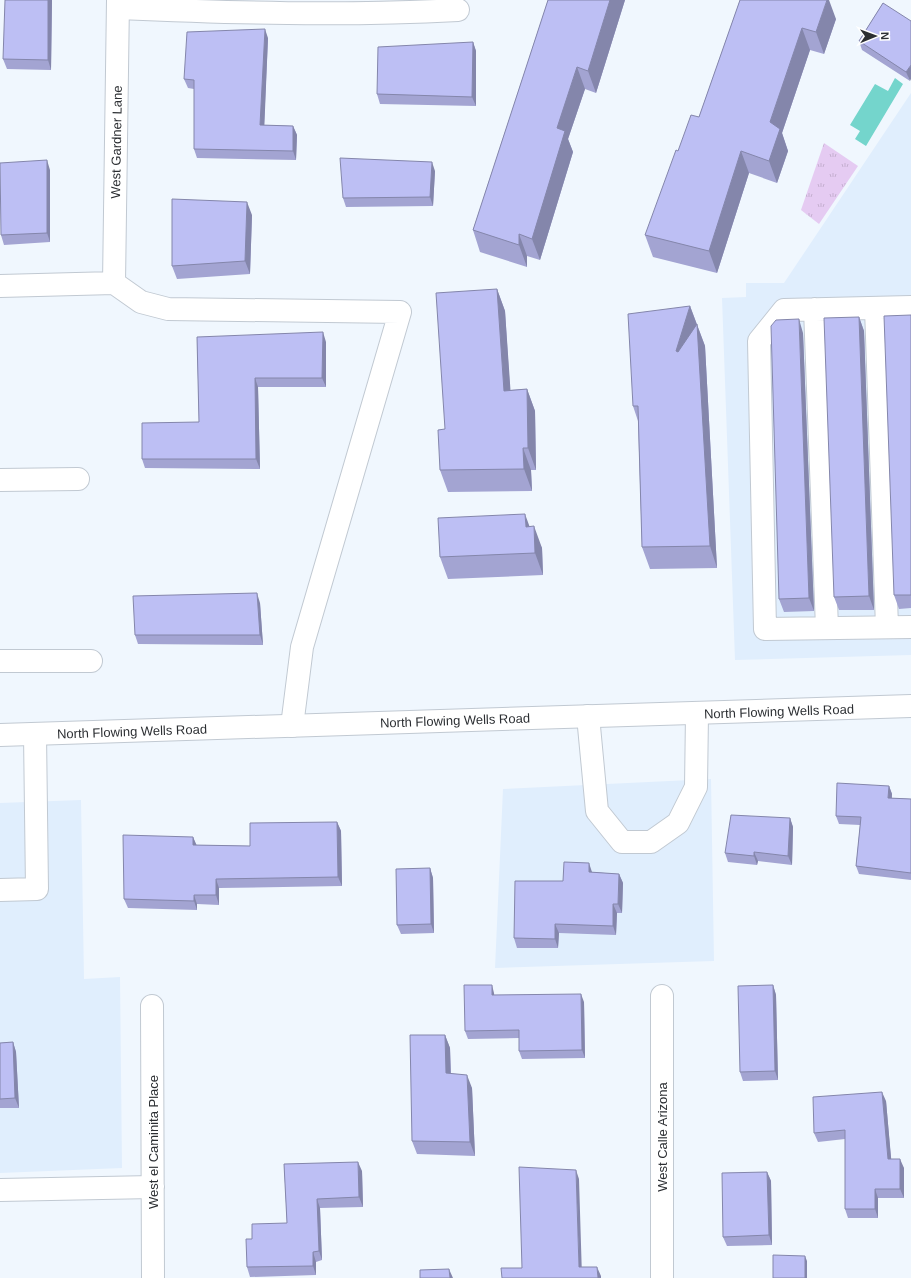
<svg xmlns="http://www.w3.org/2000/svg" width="911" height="1278" font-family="Arial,sans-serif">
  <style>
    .built { fill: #e0eefd }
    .grass { fill: url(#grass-tufts) }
    .water { fill: #74d5cc }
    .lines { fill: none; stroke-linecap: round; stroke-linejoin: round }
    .minor-casing { stroke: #c1c9d2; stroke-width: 24 }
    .major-casing { stroke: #c1c9d2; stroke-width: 24 }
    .minor { stroke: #fff; stroke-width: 22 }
    .major { stroke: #fff; stroke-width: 22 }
    .wall { fill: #a3a4d2 }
    .shaded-wall { fill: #8486ab }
    .building { fill: #bdbff4; stroke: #8486ab }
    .labels { text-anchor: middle; stroke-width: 3; stroke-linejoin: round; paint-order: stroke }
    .street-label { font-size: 13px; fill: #2b2e32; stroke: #fff }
  </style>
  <defs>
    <pattern id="grass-tufts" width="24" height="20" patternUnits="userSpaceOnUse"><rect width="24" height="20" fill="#e5cbf2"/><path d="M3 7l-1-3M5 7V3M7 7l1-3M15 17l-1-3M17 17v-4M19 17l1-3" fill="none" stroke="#c5afd0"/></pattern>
  </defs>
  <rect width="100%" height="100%" fill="#f0f7fe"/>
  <path class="built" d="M 911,93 L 911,655 L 735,660 L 722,298 L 746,297 L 746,283 L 784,283 Z
    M 711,779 L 714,961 L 495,968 L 503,789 Z
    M 81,800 L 84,979 L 120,977 L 122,1168 L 0,1173 L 0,803 Z"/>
  <path class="grass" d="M 824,143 L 858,166 L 819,224 L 801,210 Z"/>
  <path class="water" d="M 895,78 L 903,84 L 866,146 L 855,139 L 860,131 L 850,125 L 875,84 L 888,91 Z"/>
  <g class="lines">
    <defs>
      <path id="minor" d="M 118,8 C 232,13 344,16 458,10
        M 114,283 L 141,302 L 168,309 L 400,312 L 302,647 L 292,726
        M 114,283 L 118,0
        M 0,286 L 114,283
        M 911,307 L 784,310 L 759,341 L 765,629 L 911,627
        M 876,308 L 887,627
        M 815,309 L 827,628
        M 0,480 L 78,479
        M 0,661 L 91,661
        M 588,716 L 597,811 L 622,842 L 651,842 L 678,823 L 696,787 L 697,714
        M 0,890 L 37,889 L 35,734
        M 152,1006 L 153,1278
        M 0,1190 L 153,1187
        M 662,1278 L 662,996"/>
      <path id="major" d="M 0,735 L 911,706"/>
    </defs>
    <use href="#minor" class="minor-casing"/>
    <use href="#major" class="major-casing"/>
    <use href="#minor" class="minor"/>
    <use href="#major" class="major"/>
  </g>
  <path class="wall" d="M 52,0 L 51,70 L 7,69 L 3,59 Z
    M 548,0 L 625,0 L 596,93 L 585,89 L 568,139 L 573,152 L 540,260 L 527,256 L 527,267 L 480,252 L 473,230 Z
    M 740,0 L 836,19 L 824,54 L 810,50 L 782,133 L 788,151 L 777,183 L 749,173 L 717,273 L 653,257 L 645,235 L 699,117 Z
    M 883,3 L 910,81 L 862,50 L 859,41 Z
    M 268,38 L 264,125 L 293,126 L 297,135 L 296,160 L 197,158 L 194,149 L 194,89 L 188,88 L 184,79 Z
    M 473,42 L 476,51 L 476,106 L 380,104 L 377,94 Z
    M 50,170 L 50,242 L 4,245 L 1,235 Z
    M 435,171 L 433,206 L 346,207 L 343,198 Z
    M 252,215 L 250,274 L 177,279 L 172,266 Z
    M 497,289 L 505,311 L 510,390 L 527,389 L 535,411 L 536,470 L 531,470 L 532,491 L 448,492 L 440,470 L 445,429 Z
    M 690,306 L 705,346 L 717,568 L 650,569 L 642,547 L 638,421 L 633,406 Z
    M 911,315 L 911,608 L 899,609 L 894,595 Z
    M 859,317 L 864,331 L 874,610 L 839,610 L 834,597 Z
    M 803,333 L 814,611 L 784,612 L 779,599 Z
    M 197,337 L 326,342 L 326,387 L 258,387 L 260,469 L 145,468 L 142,459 L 199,422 Z
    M 530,526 L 542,548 L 543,575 L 448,579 L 440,557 Z
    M 260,603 L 263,645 L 138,644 L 135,635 Z
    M 889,786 L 892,794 L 892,798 L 911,799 L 911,880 L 859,874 L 856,866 L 860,825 L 839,824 L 836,816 Z
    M 790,818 L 793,827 L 792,865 L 758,861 L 757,865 L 728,862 L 725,853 Z
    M 337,822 L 341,831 L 342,886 L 219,888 L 219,905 L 197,904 L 197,910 L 128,908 L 124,899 L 193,837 L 196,845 L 250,846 Z
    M 430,868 L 433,878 L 434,933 L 401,934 L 397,925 Z
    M 592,872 L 619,874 L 623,883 L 622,913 L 617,913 L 616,935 L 559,933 L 558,948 L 517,948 L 514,938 L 563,881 Z
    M 773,985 L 776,995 L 778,1080 L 743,1081 L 740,1072 Z
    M 494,993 L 494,995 L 584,1002 L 585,1058 L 522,1059 L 519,1051 L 519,1038 L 468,1039 L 465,1031 Z
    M 445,1035 L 450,1048 L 451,1073 L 472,1088 L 475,1156 L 417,1154 L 412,1141 Z
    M 13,1042 L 16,1052 L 19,1108 L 0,1108 L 0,1043 Z
    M 886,1101 L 891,1159 L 904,1168 L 904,1198 L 878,1198 L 878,1218 L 848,1218 L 845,1209 L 845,1139 L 818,1142 L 814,1133 Z
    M 284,1164 L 362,1171 L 363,1207 L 320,1208 L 322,1260 L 316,1262 L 316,1275 L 250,1277 L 247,1267 L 252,1239 L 287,1223 Z
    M 767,1172 L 771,1181 L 772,1245 L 727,1246 L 723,1237 Z"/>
  <path class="shaded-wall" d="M 48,0 L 52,0 L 51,70 L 48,60 Z
    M 610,0 L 625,0 L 596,93 L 588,71 Z
    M 827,0 L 829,0 L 836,19 L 824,54 L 816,32 Z
    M 802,28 L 810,50 L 782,133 L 788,151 L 777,183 L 769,161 L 770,122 Z
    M 265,29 L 268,38 L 264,134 L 260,125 Z
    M 473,42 L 476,51 L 476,106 L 472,97 Z
    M 911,65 L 911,79 L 910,81 L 906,72 Z
    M 577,67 L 585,89 L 568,139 L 573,152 L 540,260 L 532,239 L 557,128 Z
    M 293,126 L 297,135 L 296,160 L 293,151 Z
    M 741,151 L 749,173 L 717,273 L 709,251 Z
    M 47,160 L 50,170 L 50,242 L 47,233 Z
    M 432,162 L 435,171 L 433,206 L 430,197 Z
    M 247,202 L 252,215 L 250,274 L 245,261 Z
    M 519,234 L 527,256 L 527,267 L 519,245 Z
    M 497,289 L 505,311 L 512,412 L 504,391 Z
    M 690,306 L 705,346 L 717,568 L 710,546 L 684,373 L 676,351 Z
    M 859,317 L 864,331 L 874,610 L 869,596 Z
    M 799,319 L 803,333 L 814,611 L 809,598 Z
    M 323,332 L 326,342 L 326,387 L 322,378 Z
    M 255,378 L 258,387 L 260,469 L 256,459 Z
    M 527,389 L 535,411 L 536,470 L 528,448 Z
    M 523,448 L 531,470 L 532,491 L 524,469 Z
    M 525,514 L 533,536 L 526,527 Z
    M 534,526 L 542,548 L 543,575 L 535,553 Z
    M 257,593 L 260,603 L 263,645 L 260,635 Z
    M 889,786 L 892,794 L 891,805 L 888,798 Z
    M 790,818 L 793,827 L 792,865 L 788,856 Z
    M 337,822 L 341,831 L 342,886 L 338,877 Z
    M 193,837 L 197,846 L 193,845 Z
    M 754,852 L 758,861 L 757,865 L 754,856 Z
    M 589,863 L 592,872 L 592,881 L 589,872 Z
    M 430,868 L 433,878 L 434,933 L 431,924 Z
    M 619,874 L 623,883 L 622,913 L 618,904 Z
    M 216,879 L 219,888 L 219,905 L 216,895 Z
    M 194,895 L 197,904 L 197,910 L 194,901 Z
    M 613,904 L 617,913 L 616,935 L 613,926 Z
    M 555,924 L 559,933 L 558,948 L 555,939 Z
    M 492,985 L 494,993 L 495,1003 L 492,995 Z
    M 773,985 L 776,995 L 778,1080 L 775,1071 Z
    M 581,994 L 584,1002 L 585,1058 L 582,1050 Z
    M 445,1035 L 450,1048 L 451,1086 L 446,1073 Z
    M 13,1042 L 16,1052 L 19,1108 L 15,1098 Z
    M 467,1075 L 472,1088 L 475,1156 L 470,1142 Z
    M 882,1092 L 886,1101 L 892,1168 L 888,1159 Z
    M 900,1159 L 904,1168 L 904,1198 L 900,1189 Z
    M 358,1162 L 362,1171 L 363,1207 L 359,1197 Z
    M 576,1170 L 579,1179 L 582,1277 L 579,1267 Z
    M 767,1172 L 771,1181 L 772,1245 L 769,1235 Z
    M 875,1189 L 878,1198 L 878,1218 L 875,1209 Z
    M 317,1199 L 320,1208 L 322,1260 L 319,1251 Z
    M 313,1252 L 316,1262 L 316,1275 L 313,1266 Z
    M 805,1256 L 807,1261 L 807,1278 L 805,1278 Z
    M 597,1267 L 601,1276 L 601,1278 L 598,1278 Z
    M 449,1269 L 453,1278 L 450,1278 Z"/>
  <path class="building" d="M 5,0 L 48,0 L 48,60 L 3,59 Z
    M 548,0 L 610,0 L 588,71 L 577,67 L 557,128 L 565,131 L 532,239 L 519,234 L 519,245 L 473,230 Z
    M 740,0 L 827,0 L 816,32 L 802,28 L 770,122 L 780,129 L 769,161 L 741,151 L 709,251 L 645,235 L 676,150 L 678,151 L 691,115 L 699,117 Z
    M 883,3 L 911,21 L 911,65 L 906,72 L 859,41 Z
    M 265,29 L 260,125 L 293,126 L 293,151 L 194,149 L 194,80 L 184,79 L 187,32 Z
    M 473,42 L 472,97 L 377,94 L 378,47 Z
    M 340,158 L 432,162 L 430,197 L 343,198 Z
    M 47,160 L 47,233 L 1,235 L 0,163 Z
    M 172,199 L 247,202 L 245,261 L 172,266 Z
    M 497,289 L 504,391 L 527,389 L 528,448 L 523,448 L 524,469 L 440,470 L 438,430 L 445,429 L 436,293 Z
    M 690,306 L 676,351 L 678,352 L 697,324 L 710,546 L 642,547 L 638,406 L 633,406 L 628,314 Z
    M 911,315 L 911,595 L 894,595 L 884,316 Z
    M 859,317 L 869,596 L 834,597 L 824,318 Z
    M 799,319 L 809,598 L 779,599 L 771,326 L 776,320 Z
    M 323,332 L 322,378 L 255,378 L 256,459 L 142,459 L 142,423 L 199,422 L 197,337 Z
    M 525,514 L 526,527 L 534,526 L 535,553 L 440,557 L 438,518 Z
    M 257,593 L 260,635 L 135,635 L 133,596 Z
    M 837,783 L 889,786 L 888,798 L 911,799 L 911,873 L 856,866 L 861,817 L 836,816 Z
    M 731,815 L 790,818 L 788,856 L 754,852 L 754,856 L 725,853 Z
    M 337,822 L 338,877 L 216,879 L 216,895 L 194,895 L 194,901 L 124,899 L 123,835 L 193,837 L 193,845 L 250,846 L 250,823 Z
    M 564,862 L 589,863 L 589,872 L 619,874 L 618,904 L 613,904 L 613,926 L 555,924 L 555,939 L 514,938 L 515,881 L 563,881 Z
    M 430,868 L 431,924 L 397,925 L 396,869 Z
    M 464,985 L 492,985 L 492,995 L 581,994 L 582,1050 L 519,1051 L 519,1030 L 465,1031 Z
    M 773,985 L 775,1071 L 740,1072 L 738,986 Z
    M 410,1035 L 445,1035 L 446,1073 L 467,1075 L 470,1142 L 412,1141 Z
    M 13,1042 L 15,1098 L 0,1099 L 0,1043 Z
    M 882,1092 L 888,1159 L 900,1159 L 900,1189 L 875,1189 L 875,1209 L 845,1209 L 845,1130 L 814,1133 L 813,1097 Z
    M 358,1162 L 359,1197 L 317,1199 L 319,1251 L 313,1252 L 313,1266 L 247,1267 L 246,1239 L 252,1239 L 252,1224 L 287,1223 L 284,1164 Z
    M 519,1167 L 576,1170 L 579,1267 L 597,1267 L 598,1278 L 502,1278 L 501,1268 L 522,1268 Z
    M 767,1172 L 769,1235 L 723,1237 L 722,1173 Z
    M 773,1255 L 805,1256 L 805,1278 L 773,1278 Z
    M 449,1269 L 450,1278 L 420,1278 L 420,1270 Z"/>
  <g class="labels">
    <g class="street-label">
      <text transform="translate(116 142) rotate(-89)" y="5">West Gardner Lane</text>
      <text transform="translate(779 711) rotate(-2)" y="5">North Flowing Wells Road</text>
      <text transform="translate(455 720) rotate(-2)" y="5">North Flowing Wells Road</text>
      <text transform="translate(132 731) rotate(-2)" y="5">North Flowing Wells Road</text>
      <text transform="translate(662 1137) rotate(-90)" y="5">West Calle Arizona</text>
      <text transform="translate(153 1142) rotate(-90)" y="5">West el Caminita Place</text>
    </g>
  </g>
  <g transform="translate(875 36) rotate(89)" stroke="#ffffff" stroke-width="3" paint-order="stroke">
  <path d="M0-3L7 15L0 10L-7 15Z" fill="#2b2e32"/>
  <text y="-6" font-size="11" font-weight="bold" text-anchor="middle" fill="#2b2e32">N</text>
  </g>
</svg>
